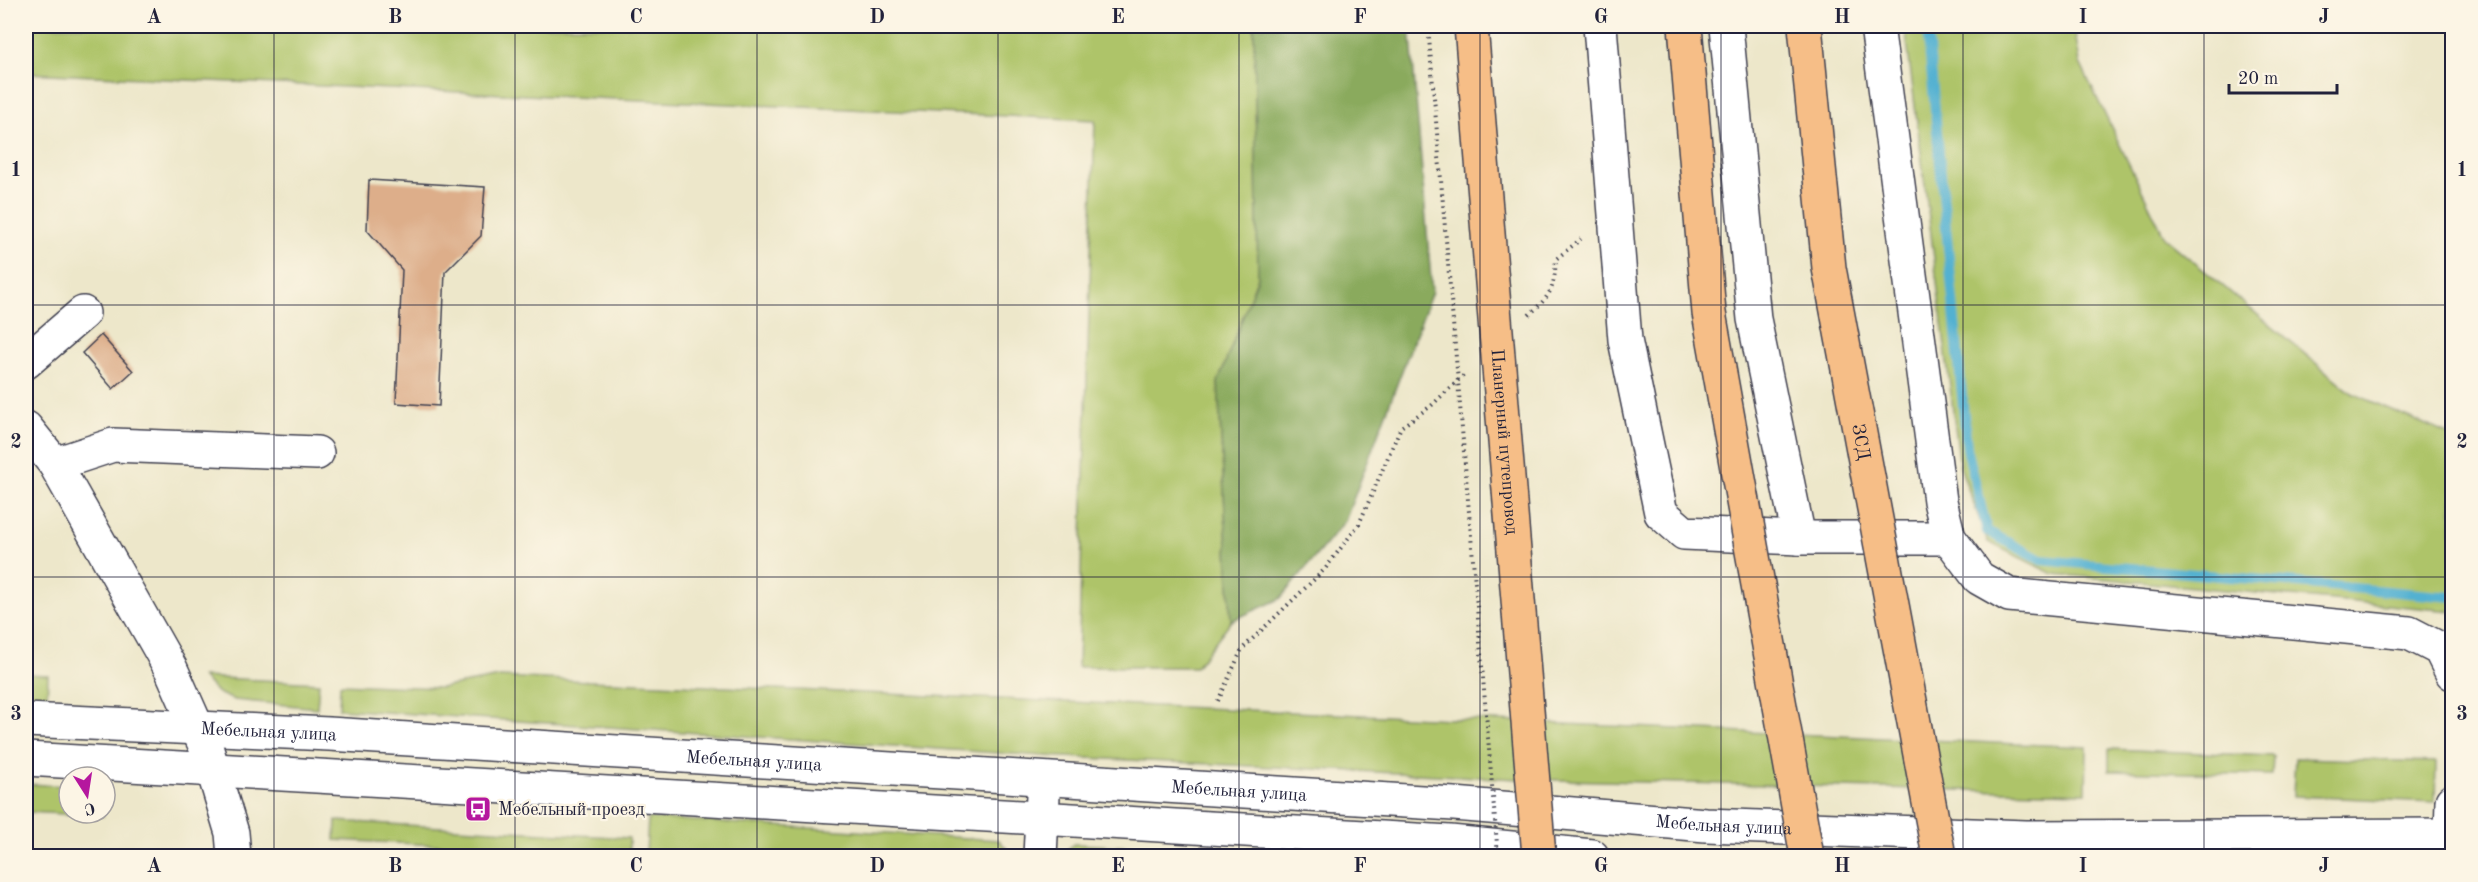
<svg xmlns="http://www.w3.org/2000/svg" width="2478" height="882" font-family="'Old Standard TT',serif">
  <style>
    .green { fill: #aec469; stroke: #687352; stroke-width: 1.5 }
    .forest { fill: #8aaa5d; stroke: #56664c; stroke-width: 1.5 }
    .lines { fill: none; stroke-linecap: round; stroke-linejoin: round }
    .stream { stroke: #52b1d1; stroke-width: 10 }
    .building { fill: #ddae8a }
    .minor-casing { stroke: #404050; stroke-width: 36 }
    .path { stroke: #404050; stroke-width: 4; stroke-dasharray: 1.5 4.5; stroke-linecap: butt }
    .minor { stroke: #fff; stroke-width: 33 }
    .major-bridge-casing { stroke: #404050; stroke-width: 36; stroke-linecap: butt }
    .highway-bridge-casing { stroke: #404050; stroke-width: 36; stroke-linecap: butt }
    .path-bridge { stroke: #404050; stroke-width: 4; stroke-dasharray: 1.5 4.5; stroke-linecap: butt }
    .major-bridge { stroke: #f6be87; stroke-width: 33 }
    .highway-bridge { stroke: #f6be87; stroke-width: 33 }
    .grid { fill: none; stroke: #22223b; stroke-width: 1.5; stroke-opacity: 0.55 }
    .labels { text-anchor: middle; stroke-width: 4.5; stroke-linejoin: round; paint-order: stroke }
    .street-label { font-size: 18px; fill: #22223b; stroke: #fcf5e5 }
    .poi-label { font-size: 18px; fill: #22223b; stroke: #fcf5e5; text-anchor: start }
    .neatline { fill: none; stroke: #22223b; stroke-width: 2 }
    .grid-label { font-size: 20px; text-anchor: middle; font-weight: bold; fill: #22223b }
  </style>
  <rect width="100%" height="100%" fill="#fcf5e5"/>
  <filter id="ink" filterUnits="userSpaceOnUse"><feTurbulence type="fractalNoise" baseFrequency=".0167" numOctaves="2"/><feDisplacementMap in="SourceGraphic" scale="12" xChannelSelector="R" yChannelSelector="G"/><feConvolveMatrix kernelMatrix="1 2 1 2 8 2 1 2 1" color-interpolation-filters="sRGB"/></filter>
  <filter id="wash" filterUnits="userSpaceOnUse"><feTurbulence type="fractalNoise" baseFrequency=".008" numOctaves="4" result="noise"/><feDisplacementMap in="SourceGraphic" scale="24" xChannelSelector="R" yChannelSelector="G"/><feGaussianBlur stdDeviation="1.35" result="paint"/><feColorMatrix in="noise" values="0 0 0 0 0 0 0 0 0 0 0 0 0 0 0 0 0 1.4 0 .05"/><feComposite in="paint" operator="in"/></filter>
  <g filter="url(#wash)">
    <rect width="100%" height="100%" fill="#ede7ca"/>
    <path class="green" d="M 26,26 L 1254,26 L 1258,277 L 1218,382 L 1231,621 L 1196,667 L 1078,667 L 1095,120 L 26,73 Z
      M 1905,26 L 2074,26 L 2080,63 L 2165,238 L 2352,393 L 2452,436 L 2452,614 L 2451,611 L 2053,574 L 1988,542 L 1960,467 Z
      M 26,674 L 48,675 L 47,700 L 26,700 Z
      M 202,677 L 319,683 L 317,708 L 234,700 L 218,693 Z
      M 500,677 L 2087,747 L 2086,793 L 1519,779 L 1044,756 L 339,709 L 340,684 L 440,688 Z
      M 2109,749 L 2273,756 L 2272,775 L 2109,771 Z
      M 2295,758 L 2436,762 L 2435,802 L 2293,796 Z
      M 26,784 L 69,786 L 69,813 L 103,813 L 103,816 L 26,812 Z
      M 648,818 L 999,840 L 1013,856 L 705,856 L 646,854 Z
      M 336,821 L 629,838 L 629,854 L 335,840 Z
      M 1074,844 L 1318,856 L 1059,856 Z"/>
    <path class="forest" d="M 1254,26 L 1410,26 L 1432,292 L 1345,521 L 1280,599 L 1231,621 L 1218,382 L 1258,277 Z"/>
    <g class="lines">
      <path class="stream" d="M 1927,26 L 1967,448 L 1987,531 L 2041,560 L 2452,597"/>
    </g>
    <g id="blocks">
      <path class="building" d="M 369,180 L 485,187 L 481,236 L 445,272 L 439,406 L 396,403 L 402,270 L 367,230 Z
        M 101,335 L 133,371 L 113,389 L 82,353 Z"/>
    </g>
  </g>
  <g filter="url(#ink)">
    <use href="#blocks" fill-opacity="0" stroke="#404050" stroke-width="1.5"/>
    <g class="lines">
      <defs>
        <g id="minor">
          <path d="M 1600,26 L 1625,340 L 1661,513 L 1684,533 L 1799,538 L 1949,538"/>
          <path d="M 1726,26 L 1754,319 L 1799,538"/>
          <path d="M 1877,26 L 1940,501 L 1949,538 L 1979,578 L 2009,595 L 2409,633 L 2440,649 L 2452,673"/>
          <path d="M 26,362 L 83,313"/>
          <path d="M 26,428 L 55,464 L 171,669 L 207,750 L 232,833 L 234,856"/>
          <path d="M 55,464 L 113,445 L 317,453"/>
          <path id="s1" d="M 26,720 L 329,734 L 1454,804 L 1706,825 L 2026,837 L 2452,835"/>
          <path d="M 26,759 L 1450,842 L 1592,856"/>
          <path d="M 2451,835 L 2452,801"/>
          <path d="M 1040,856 L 1043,796"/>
        </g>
      </defs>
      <use href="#minor" class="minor-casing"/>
      <path class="path" d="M 1529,315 C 1552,294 1554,289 1556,259 L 1581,239
        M 1218,701 L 1242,649 L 1325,569 L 1359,524 L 1401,427 L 1431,406 L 1464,375"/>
      <use href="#minor" class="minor"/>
      <defs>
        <g id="major-bridge">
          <path id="s2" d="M 1471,26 L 1539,856"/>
        </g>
        <g id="highway-bridge">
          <path d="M 1685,26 L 1709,313 L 1807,856"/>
          <path id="s3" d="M 1805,26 L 1829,268 L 1939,856"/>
        </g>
      </defs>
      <use href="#major-bridge" class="major-bridge-casing"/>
      <use href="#highway-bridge" class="highway-bridge-casing"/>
      <path class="path-bridge" d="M 1428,26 L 1498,856"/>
      <use href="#major-bridge" class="major-bridge"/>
      <use href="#highway-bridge" class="highway-bridge"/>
    </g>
  </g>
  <path class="grid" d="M 274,26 L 274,856M 515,26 L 515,856M 757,26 L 757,856M 998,26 L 998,856M 1239,26 L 1239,856M 1480,26 L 1480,856M 1721,26 L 1721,856M 1963,26 L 1963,856M 2204,26 L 2204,856M 26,305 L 2452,305M 26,577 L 2452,577"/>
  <defs>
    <symbol id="bus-square" viewBox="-11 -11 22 22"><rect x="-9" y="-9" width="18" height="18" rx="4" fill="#b5179e" stroke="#fcf5e5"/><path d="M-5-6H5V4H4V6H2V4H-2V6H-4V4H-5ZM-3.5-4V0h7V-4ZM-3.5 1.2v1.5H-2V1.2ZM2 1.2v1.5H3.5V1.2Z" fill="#fff"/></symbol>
  </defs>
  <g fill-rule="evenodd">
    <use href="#bus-square" x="463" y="794" width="30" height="30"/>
  </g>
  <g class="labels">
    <g class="street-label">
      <text dy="6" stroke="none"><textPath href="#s2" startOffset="417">Планерный путепровод</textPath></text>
      <text dy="6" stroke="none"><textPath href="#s3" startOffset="420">ЗСД</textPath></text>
      <text dy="6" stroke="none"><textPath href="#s1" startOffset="243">Мебельная улица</textPath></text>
      <text dy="6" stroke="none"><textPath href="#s1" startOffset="729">Мебельная улица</textPath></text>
      <text dy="6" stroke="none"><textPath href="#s1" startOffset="1215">Мебельная улица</textPath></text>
      <text dy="6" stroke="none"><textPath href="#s1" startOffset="1701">Мебельная улица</textPath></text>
    </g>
    <g class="poi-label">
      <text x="498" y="815">Мебельный проезд</text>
    </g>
  </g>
  <rect width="2478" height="882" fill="none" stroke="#fcf5e5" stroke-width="66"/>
  <g transform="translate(87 795) rotate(168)"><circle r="28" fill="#fcf5e5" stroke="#a5a1a1" stroke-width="1.5"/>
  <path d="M0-4.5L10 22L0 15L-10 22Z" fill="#b5179e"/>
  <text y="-9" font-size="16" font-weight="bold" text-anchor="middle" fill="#22223b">С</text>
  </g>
  <path d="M2229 84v9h108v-9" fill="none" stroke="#22223b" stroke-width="3"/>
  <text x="2238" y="84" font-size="18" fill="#22223b" stroke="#fcf5e5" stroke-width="4.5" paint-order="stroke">20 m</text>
  <rect x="33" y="33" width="2412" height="816" class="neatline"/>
  <g class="grid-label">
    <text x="154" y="23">A</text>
    <text x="395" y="23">B</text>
    <text x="636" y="23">C</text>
    <text x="877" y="23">D</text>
    <text x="1118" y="23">E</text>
    <text x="1360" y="23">F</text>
    <text x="1601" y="23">G</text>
    <text x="1842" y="23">H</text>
    <text x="2083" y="23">I</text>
    <text x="2324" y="23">J</text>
    <text x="16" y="176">1</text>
    <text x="2462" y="176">1</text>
    <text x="16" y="448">2</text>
    <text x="2462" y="448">2</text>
    <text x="16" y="720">3</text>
    <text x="2462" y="720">3</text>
    <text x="154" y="872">A</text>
    <text x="395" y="872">B</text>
    <text x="636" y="872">C</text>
    <text x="877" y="872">D</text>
    <text x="1118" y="872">E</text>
    <text x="1360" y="872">F</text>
    <text x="1601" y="872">G</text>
    <text x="1842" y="872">H</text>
    <text x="2083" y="872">I</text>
    <text x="2324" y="872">J</text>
  </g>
</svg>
